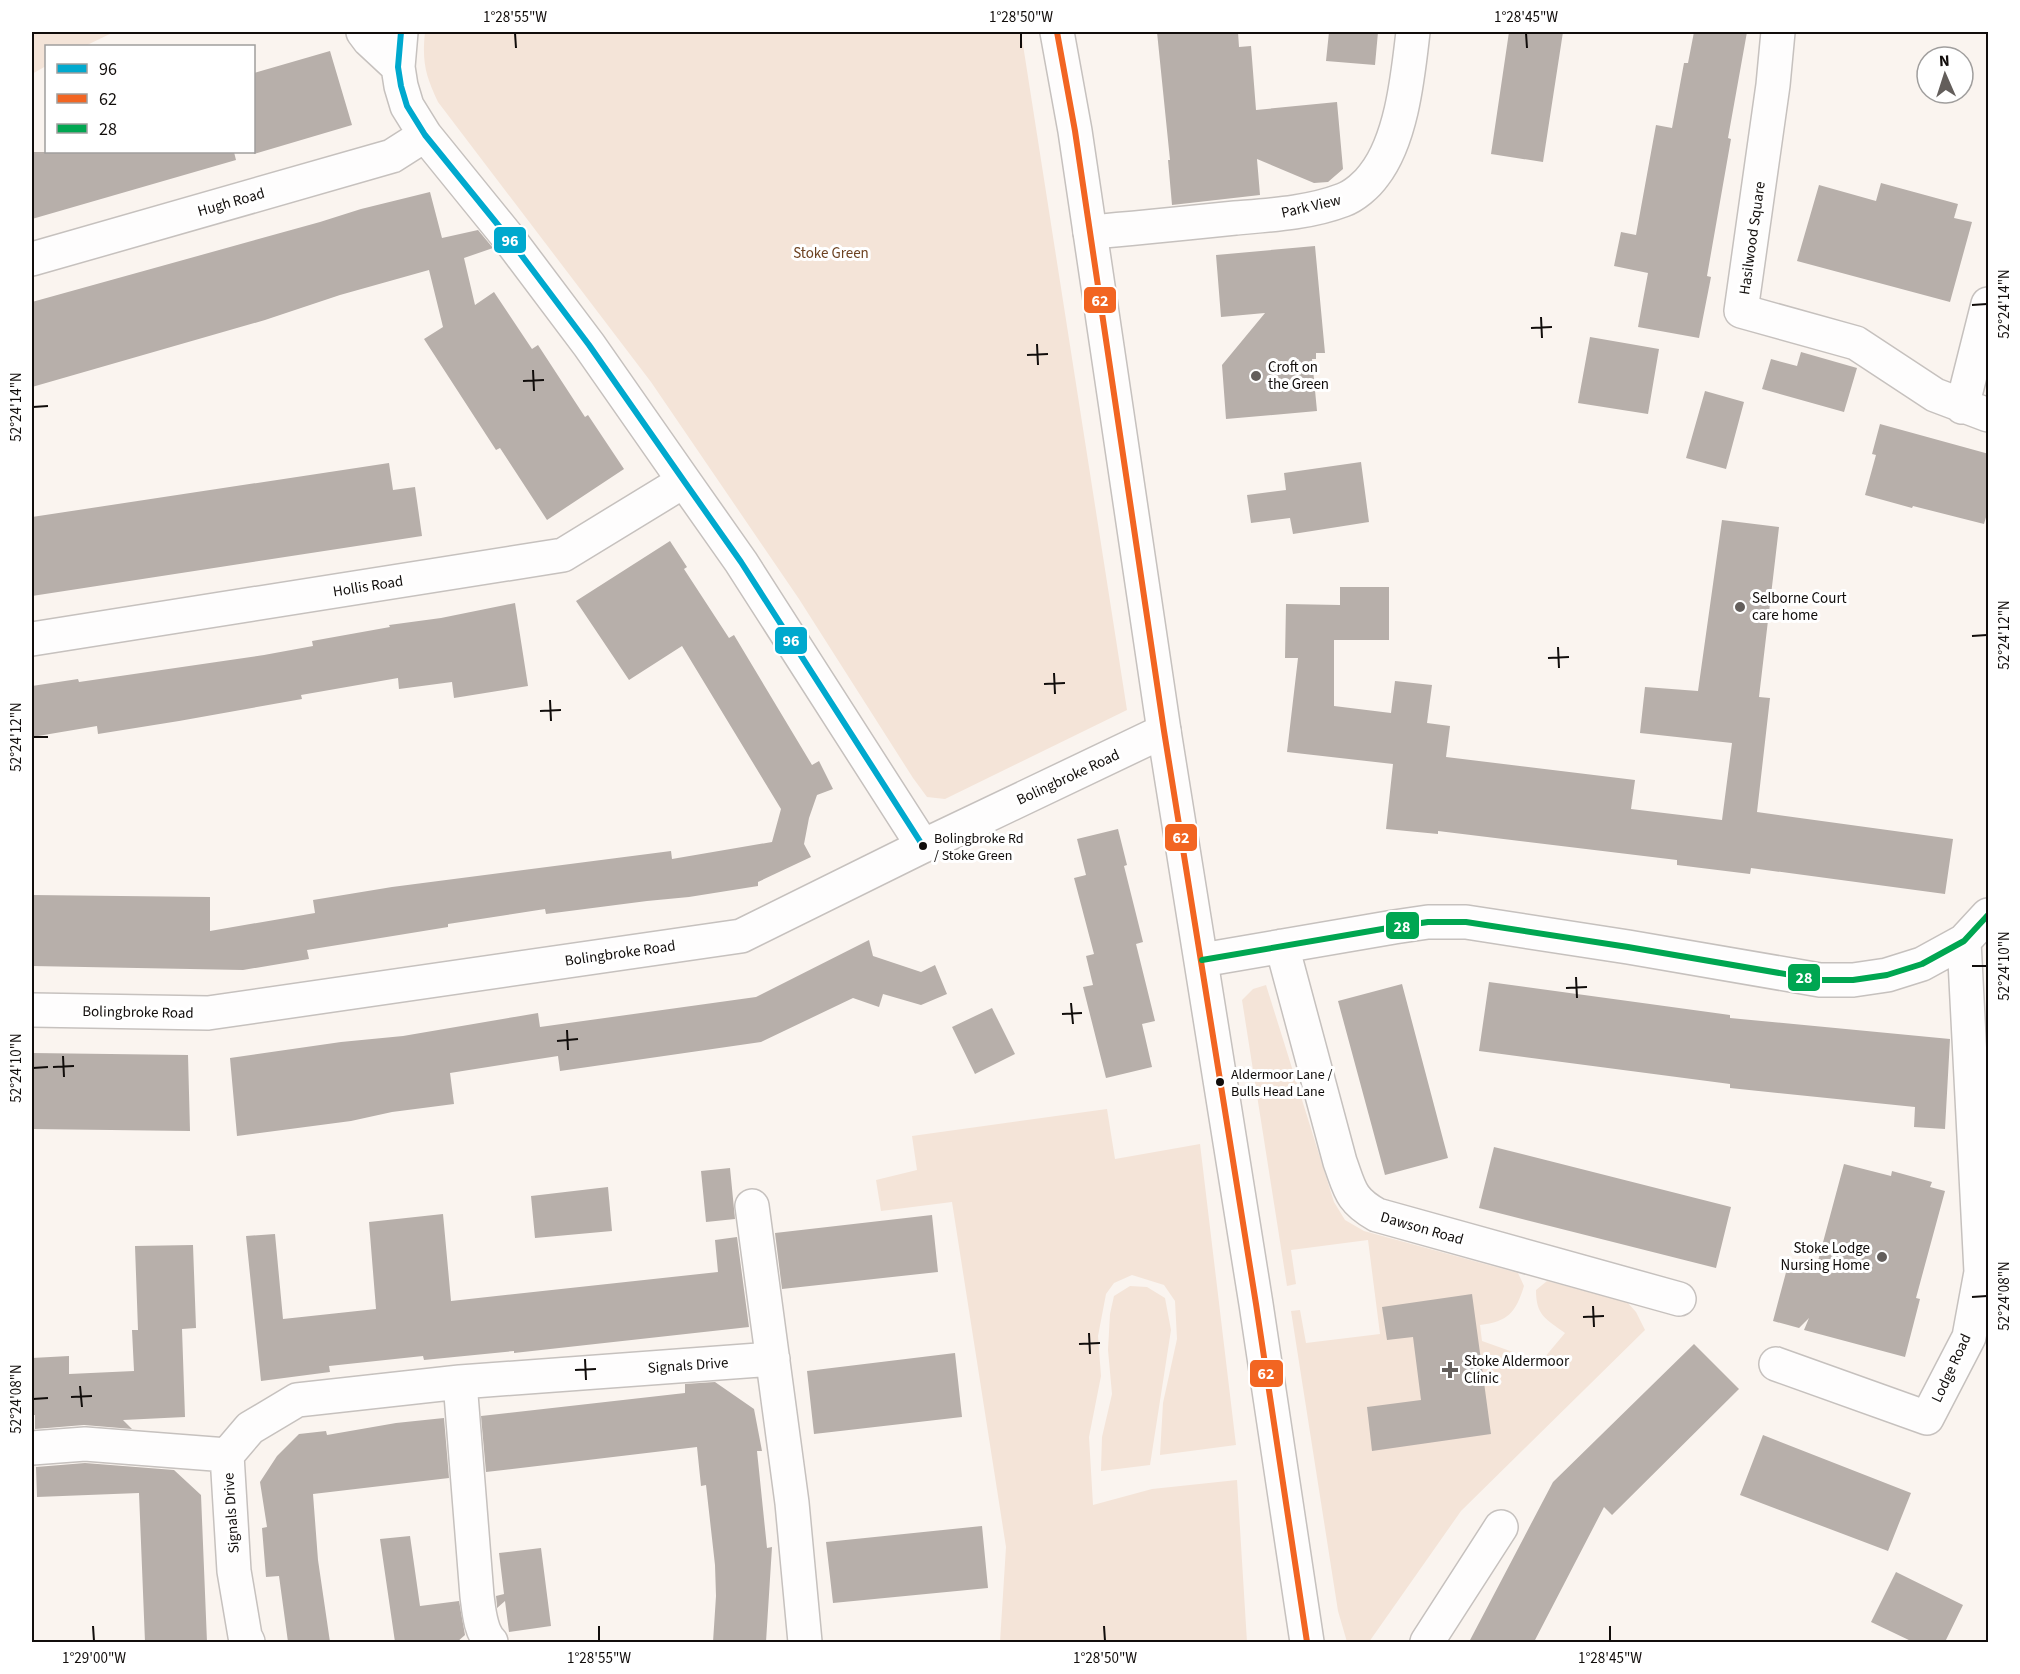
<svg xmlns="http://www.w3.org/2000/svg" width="2020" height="1674" font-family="'Source Sans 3',sans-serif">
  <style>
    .green { fill: #f4e4d8 }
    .building { fill: #b7afaa }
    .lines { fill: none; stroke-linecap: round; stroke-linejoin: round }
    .minor-casing { stroke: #c6c1be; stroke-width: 36 }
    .tertiary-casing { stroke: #c6c1be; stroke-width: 36 }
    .minor { stroke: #fefdfd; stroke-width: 33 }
    .tertiary { stroke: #fefdfd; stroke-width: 33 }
    .bus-1-casing { stroke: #fff; stroke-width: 10 }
    .bus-2-casing { stroke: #fff; stroke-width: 10 }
    .bus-3-casing { stroke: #fff; stroke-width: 10 }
    .bus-1 { stroke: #00a9ce; stroke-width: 6 }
    .bus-2 { stroke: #f26522; stroke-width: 6 }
    .bus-3 { stroke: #00a651; stroke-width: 6 }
    .ticks { fill: none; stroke: #110d0b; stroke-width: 2 }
    .poi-dot { fill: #635e5b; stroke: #fff; stroke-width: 2 }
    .bus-dot { fill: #110d0b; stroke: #fff; stroke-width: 2 }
    .labels { text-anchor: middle; stroke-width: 6; stroke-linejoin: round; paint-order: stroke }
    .bus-label { font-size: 14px; fill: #110d0b; stroke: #fff; text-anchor: start }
    .street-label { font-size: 15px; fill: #110d0b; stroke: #fff }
    .park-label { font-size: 15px; fill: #6d4221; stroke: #fff }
    .poi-label { font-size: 15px; fill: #110d0b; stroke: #fff; text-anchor: start }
    .line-badge { stroke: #fff; stroke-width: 2 }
    .badge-label { font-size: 16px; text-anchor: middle; font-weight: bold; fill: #fff }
    .neatline { fill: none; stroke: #110d0b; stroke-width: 2 }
    .ticks-label { font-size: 15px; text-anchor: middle; fill: #110d0b }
  </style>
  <rect width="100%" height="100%" fill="#faf4ef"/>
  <path class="green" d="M 32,32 L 114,32 L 85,46 L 46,46 L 46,66 L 32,74 Z
    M 425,32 L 1021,32 L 1127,710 L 945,799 L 927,797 L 913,778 L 799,599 L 651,382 L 438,102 C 425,75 422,61 425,32 Z
    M 1266,985 L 1334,1202 L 1345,1220 L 1364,1231 L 1518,1273 L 1524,1286 C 1516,1312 1508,1322 1480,1325 L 1482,1341 L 1513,1352 L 1534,1370 L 1565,1333 C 1546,1319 1536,1316 1536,1290 L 1547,1281 L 1627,1302 L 1636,1312 L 1645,1330 L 1461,1511 L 1369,1642 L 1347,1642 L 1338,1611 L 1291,1311 L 1300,1310 L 1306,1343 L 1380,1334 L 1368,1240 L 1291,1250 L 1296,1284 L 1287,1286 L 1242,1000 L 1253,989 Z
    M 1107,1109 L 1115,1159 L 1200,1144 L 1236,1445 L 1160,1455 L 1163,1403 L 1177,1339 L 1175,1301 L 1164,1285 L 1132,1275 L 1114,1283 L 1106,1294 L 1098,1336 L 1101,1376 L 1089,1437 L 1093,1505 L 1152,1489 L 1237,1480 L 1247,1642 L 1000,1642 L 1006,1547 L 952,1202 L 881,1211 L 876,1180 L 917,1170 L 912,1136 Z
    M 1130,1286 L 1147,1287 L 1165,1298 L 1171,1330 L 1150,1465 L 1101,1471 L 1102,1437 L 1112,1394 L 1108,1350 L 1110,1314 L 1114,1296 Z"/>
  <path class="building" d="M 1157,32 L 1238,32 L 1239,47 L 1251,46 L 1256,110 L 1337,102 L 1343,169 L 1328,182 L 1314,183 L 1257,159 L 1260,195 L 1172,205 L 1168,160 L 1170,160 Z
    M 1329,32 L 1378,32 L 1375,65 L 1326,61 Z
    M 1509,32 L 1563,32 L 1543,162 L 1491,154 Z
    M 1694,32 L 1747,32 L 1728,138 L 1731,139 L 1707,276 L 1711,277 L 1699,338 L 1638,327 L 1648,273 L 1614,266 L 1621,232 L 1636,235 L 1656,125 L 1672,128 L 1684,63 L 1688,63 Z
    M 330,51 L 352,125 L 254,154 L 254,73 Z
    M 32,152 L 234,152 L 236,160 L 32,219 Z
    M 1881,183 L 1958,204 L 1954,218 L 1972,222 L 1950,302 L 1797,261 L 1819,185 L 1876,201 Z
    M 430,192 L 442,238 L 478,230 L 493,248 L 464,258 L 475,305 L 494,292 L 532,349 L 538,345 L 585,417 L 588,415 L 624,469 L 547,520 L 500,448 L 496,450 L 424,339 L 443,327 L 429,270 L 340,295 L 265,320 L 32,387 L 32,302 L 320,222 L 361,209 Z
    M 1315,246 L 1325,353 L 1316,353 L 1316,359 L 1312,359 L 1317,411 L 1226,419 L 1222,365 L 1265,313 L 1221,317 L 1216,255 Z
    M 1590,337 L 1659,349 L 1648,414 L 1578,403 Z
    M 1801,352 L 1857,368 L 1844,412 L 1762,389 L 1771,359 L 1797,366 Z
    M 1705,391 L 1744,402 L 1726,469 L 1686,458 Z
    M 1880,424 L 1989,454 L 1989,507 L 1984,524 L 1913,506 L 1912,508 L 1865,495 L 1876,455 L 1872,454 Z
    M 1361,462 L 1369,522 L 1293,534 L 1290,518 L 1251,523 L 1247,495 L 1286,490 L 1284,473 Z
    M 389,463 L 393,490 L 415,487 L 422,536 L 32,596 L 32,517 Z
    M 1722,520 L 1779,527 L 1759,697 L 1770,698 L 1757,812 L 1953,839 L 1945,894 L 1751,868 L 1750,874 L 1677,865 L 1677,860 L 1438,831 L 1438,834 L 1386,829 L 1393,764 L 1287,752 L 1298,658 L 1285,658 L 1286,604 L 1340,605 L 1340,587 L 1389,587 L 1389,640 L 1334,640 L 1334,706 L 1391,713 L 1395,681 L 1432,685 L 1427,723 L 1450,726 L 1446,757 L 1635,780 L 1631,809 L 1722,820 L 1732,743 L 1640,733 L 1645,687 L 1698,691 Z
    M 670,541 L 687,567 L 684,569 L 729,638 L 734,635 L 812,765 L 819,761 L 833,789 L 817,795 L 809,818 L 804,844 L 811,857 L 758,882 L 758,886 L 689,897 L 647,901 L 546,914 L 545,909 L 448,924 L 448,927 L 307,950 L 309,959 L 243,970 L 32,966 L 32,895 L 210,897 L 210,931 L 315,913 L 313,900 L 392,887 L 671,851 L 672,859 L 772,842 L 781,809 L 682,646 L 629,680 L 576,601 Z
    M 515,603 L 528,686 L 454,698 L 452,682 L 399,689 L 398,678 L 301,695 L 302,699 L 179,721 L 98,734 L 97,726 L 32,737 L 32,686 L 78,679 L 79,682 L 264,655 L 313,646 L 312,641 L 390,627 L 389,625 L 441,618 Z
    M 1118,829 L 1127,865 L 1124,866 L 1143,942 L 1136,944 L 1155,1021 L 1142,1024 L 1152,1067 L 1106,1078 L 1083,987 L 1093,985 L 1086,956 L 1094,954 L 1074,878 L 1086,875 L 1077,839 Z
    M 869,940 L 873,956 L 921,972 L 935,965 L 947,994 L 921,1005 L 883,994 L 879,1007 L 853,998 L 761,1042 L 560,1071 L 558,1056 L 450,1073 L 454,1104 L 392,1112 L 351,1121 L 237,1136 L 230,1058 L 341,1042 L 403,1036 L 538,1013 L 540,1027 L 756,997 Z
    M 1489,982 L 1730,1015 L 1730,1018 L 1950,1039 L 1945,1129 L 1914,1127 L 1915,1107 L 1730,1088 L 1730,1084 L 1479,1051 Z
    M 1402,984 L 1448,1158 L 1385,1175 L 1338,1001 Z
    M 992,1008 L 1015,1054 L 975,1074 L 952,1027 Z
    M 32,1053 L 188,1055 L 190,1131 L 32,1129 Z
    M 1494,1147 L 1731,1207 L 1716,1268 L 1479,1208 Z
    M 1844,1164 L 1891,1176 L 1892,1171 L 1932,1182 L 1930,1187 L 1945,1191 L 1916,1298 L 1920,1299 L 1905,1357 L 1804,1330 L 1809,1318 L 1799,1328 L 1773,1321 L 1788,1265 L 1815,1272 Z
    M 730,1168 L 735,1219 L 706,1222 L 701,1171 Z
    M 608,1187 L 612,1231 L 535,1238 L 531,1196 Z
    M 443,1214 L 451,1301 L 718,1272 L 715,1240 L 737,1237 L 749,1327 L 514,1353 L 514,1351 L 424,1360 L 423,1356 L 329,1366 L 330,1372 L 261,1381 L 246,1236 L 275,1234 L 283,1319 L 376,1309 L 369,1222 Z
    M 932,1215 L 938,1272 L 782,1289 L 775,1233 Z
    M 193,1245 L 196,1328 L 182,1329 L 185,1417 L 123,1420 L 132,1429 L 84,1425 L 35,1429 L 35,1415 L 32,1415 L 32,1358 L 69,1356 L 69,1374 L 134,1371 L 132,1330 L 138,1330 L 135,1246 Z
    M 1472,1294 L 1491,1434 L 1372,1451 L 1367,1407 L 1421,1400 L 1413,1337 L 1387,1340 L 1382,1307 Z
    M 1694,1344 L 1739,1389 L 1612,1515 L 1604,1507 L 1534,1642 L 1469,1642 L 1553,1482 Z
    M 955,1353 L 962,1417 L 814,1434 L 807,1371 Z
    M 715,1382 L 754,1409 L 762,1451 L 757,1451 L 767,1548 L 772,1547 L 766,1642 L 713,1642 L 716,1596 L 715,1565 L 706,1485 L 701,1486 L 697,1447 L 486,1472 L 481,1416 L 685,1393 L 685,1384 Z
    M 444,1418 L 449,1478 L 313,1494 L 318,1560 L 330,1642 L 288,1642 L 279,1576 L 266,1577 L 262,1528 L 267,1527 L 260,1482 L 277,1456 L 299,1434 L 326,1431 L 327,1435 L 396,1423 Z
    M 1763,1435 L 1911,1493 L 1888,1551 L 1740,1495 Z
    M 85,1463 L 174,1470 L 201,1495 L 207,1642 L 145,1642 L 139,1493 L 37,1497 L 36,1467 Z
    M 982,1526 L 988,1588 L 833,1603 L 826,1542 Z
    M 410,1536 L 420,1606 L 459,1601 L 465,1635 L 457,1642 L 395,1642 L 380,1539 Z
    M 541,1548 L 551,1626 L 509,1632 L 505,1601 L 497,1608 L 497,1605 L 496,1596 L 504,1594 L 499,1553 Z
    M 1896,1572 L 1963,1605 L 1945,1642 L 1913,1642 L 1871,1622 Z"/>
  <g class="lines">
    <defs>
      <path id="minor" d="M 363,32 L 369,40 L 398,67
        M 401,32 L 398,67 L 401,86 L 407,106 L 425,135 L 507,236 L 589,345 L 684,481 L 741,562 L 923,846
        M 1778,32 L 1773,85 L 1741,311 L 1856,343 L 1935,395 L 1988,415
        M 1090,232 C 1139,228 1187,223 1235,218 C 1271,215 1309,213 1343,200 C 1354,196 1367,185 1374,175 C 1402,139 1408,75 1413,32
        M 32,259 L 392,156 L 425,135
        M 1962,407 L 1988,304
        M 32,639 L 563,555 L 684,481
        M 1282,946 L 1340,1162 C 1350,1189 1350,1200 1377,1215 L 1679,1299
        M 1202,960 L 1394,927 L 1428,922 L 1466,922 L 1628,947 L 1820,980 L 1853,980 L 1887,975 L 1922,964 L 1964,941 L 1988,915
        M 32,1010 L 208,1013 L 741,936 L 923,846 L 1164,731
        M 752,1206 L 792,1503 L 805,1642
        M 1776,1364 L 1927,1418 L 1969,1337 L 1981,1272 L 1964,941
        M 460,1382 L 477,1596 C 479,1611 480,1631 491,1642
        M 32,1448 L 85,1444 L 227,1455
        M 248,1642 L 245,1636 L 234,1571 L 227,1455 L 250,1428 L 297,1400 L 460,1382 L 773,1359
        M 1427,1642 L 1501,1527"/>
      <path id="tertiary" d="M 1057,32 L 1075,131 L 1164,731 L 1256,1304 L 1307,1642"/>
    </defs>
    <use href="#minor" class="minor-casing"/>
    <use href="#tertiary" class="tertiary-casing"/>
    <use href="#minor" class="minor"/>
    <use href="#tertiary" class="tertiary"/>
    <defs>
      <path id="bus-1" d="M 401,32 L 398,67 L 401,86 L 407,106 L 425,135 L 507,236 L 589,345 L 684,481 L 741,562 L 923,846"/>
      <path id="bus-2" d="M 1057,32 L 1075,131 L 1164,731 L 1256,1304 L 1307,1642"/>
      <path id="bus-3" d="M 1202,960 L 1394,927 L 1428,922 L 1466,922 L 1628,947 L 1820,980 L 1853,980 L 1887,975 L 1922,964 L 1964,941 L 1988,915"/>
    </defs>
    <use href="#bus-1" class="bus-1-casing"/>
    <use href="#bus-2" class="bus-2-casing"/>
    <use href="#bus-3" class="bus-3-casing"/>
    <use href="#bus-1" class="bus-1"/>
    <use href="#bus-2" class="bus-2"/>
    <use href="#bus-3" class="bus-3"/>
  </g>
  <path class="ticks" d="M 515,33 L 516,48M 1021,33 L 1021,48M 1526,33 L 1527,48M 1972,305 L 1987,304M 1541,317 L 1542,338M 1531,328 L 1552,327M 1037,344 L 1038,365M 1027,355 L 1048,354M 533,370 L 534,391M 523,381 L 544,380M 33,407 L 48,406M 1972,636 L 1987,635M 1558,647 L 1559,668M 1548,658 L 1569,657M 1054,673 L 1055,694M 1044,684 L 1065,683M 550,700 L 551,721M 540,711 L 561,710M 33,737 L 48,737M 1972,966 L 1987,966M 1576,977 L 1577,998M 1566,988 L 1587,987M 1071,1003 L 1073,1024M 1062,1014 L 1082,1013M 567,1030 L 568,1050M 557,1041 L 578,1039M 63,1056 L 64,1077M 53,1067 L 74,1066M 33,1068 L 48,1067M 1972,1297 L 1987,1296M 1593,1306 L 1594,1327M 1583,1317 L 1604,1316M 1089,1333 L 1090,1354M 1079,1344 L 1100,1343M 585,1359 L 586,1380M 575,1370 L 596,1369M 80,1386 L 82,1407M 71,1397 L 92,1396M 33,1399 L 48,1398M 93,1626 L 94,1641M 599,1626 L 599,1641M 1104,1626 L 1105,1641M 1610,1626 L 1610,1641"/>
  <g class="poi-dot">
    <circle cx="1256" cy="376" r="6"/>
    <circle cx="1740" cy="607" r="6"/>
    <circle cx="1882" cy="1257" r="6"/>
    <path d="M1447 1361h6v6h6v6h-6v6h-6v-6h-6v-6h6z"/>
  </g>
  <g class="bus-dot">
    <circle cx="923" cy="846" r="5"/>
    <circle cx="1220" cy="1082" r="5"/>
  </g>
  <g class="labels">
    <g class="bus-label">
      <text x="934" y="843">Bolingbroke Rd<tspan x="934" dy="17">/ Stoke Green</tspan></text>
      <text x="1231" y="1079">Aldermoor Lane /<tspan x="1231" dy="17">Bulls Head Lane</tspan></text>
    </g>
    <g class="street-label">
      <text transform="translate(231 202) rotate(-16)" y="5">Hugh Road</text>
      <text transform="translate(1311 206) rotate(-13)" y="5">Park View</text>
      <text transform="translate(1752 238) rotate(-82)" y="5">Hasilwood Square</text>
      <text transform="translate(368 586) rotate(-9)" y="5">Hollis Road</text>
      <text transform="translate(1068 777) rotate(-25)" y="5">Bolingbroke Road</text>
      <text transform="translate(620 953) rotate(-8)" y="5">Bolingbroke Road</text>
      <text transform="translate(138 1012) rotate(1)" y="5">Bolingbroke Road</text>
      <text transform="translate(1422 1228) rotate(16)" y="5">Dawson Road</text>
      <text transform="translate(688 1365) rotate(-4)" y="5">Signals Drive</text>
      <text transform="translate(1951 1368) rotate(-65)" y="5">Lodge Road</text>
      <text transform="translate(231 1513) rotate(-94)" y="5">Signals Drive</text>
    </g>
    <g class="park-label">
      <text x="831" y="258">Stoke Green</text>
    </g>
    <g class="poi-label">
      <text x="1268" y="372">Croft on<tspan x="1268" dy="17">the Green</tspan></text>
      <text x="1752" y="603">Selborne Court<tspan x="1752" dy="17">care home</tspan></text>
      <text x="1870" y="1253" text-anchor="end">Stoke Lodge<tspan x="1870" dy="17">Nursing Home</tspan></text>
      <text x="1464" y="1366">Stoke Aldermoor<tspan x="1464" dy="17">Clinic</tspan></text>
    </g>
  </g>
  <g class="line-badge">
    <rect x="493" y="226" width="34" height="28" rx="6" fill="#00a9ce"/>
    <rect x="1083" y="286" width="34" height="28" rx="6" fill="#f26522"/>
    <rect x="774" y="626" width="34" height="29" rx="6" fill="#00a9ce"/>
    <rect x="1164" y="823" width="34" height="29" rx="6" fill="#f26522"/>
    <rect x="1385" y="911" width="35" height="29" rx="6" fill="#00a651"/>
    <rect x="1787" y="963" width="34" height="29" rx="6" fill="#00a651"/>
    <rect x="1249" y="1359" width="35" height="29" rx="6" fill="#f26522"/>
  </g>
  <g class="badge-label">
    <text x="510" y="246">96</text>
    <text x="1100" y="306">62</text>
    <text x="791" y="646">96</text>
    <text x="1181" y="843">62</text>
    <text x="1402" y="932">28</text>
    <text x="1804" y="983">28</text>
    <text x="1266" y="1379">62</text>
  </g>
  <rect width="2020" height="1674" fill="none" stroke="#ffffff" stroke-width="66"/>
  <rect x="45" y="45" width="210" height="108" fill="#ffffff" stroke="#a09e9d" stroke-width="1.5"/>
  <rect x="57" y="64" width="30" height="9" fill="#00a9ce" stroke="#a09e9d" stroke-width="1.5"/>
  <text x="99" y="75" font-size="18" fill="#110d0b">96</text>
  <rect x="57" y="94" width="30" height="9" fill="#f26522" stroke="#a09e9d" stroke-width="1.5"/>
  <text x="99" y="105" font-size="18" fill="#110d0b">62</text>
  <rect x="57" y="124" width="30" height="9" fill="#00a651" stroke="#a09e9d" stroke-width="1.5"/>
  <text x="99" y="135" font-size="18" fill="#110d0b">28</text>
  <g transform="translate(1945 75) rotate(357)"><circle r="28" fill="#ffffff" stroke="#a09e9d" stroke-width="1.5"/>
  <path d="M0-4.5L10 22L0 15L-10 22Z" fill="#635e5b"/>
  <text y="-9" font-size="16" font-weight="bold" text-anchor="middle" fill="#110d0b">N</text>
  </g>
  <rect x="33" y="33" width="1954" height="1608" class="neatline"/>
  <g class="ticks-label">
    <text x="515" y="22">1°28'55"W</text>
    <text x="1021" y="22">1°28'50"W</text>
    <text x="1526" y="22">1°28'45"W</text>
    <text transform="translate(2004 304) rotate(-90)" y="5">52°24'14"N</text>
    <text transform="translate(16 407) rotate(-90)" y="5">52°24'14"N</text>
    <text transform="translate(2004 635) rotate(-90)" y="5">52°24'12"N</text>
    <text transform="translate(16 737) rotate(-90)" y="5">52°24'12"N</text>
    <text transform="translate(2004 966) rotate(-90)" y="5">52°24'10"N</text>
    <text transform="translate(16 1068) rotate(-90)" y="5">52°24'10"N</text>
    <text transform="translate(2004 1296) rotate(-90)" y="5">52°24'08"N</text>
    <text transform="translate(16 1399) rotate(-90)" y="5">52°24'08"N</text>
    <text x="94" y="1663">1°29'00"W</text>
    <text x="599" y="1663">1°28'55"W</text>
    <text x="1105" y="1663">1°28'50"W</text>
    <text x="1610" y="1663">1°28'45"W</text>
  </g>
</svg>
